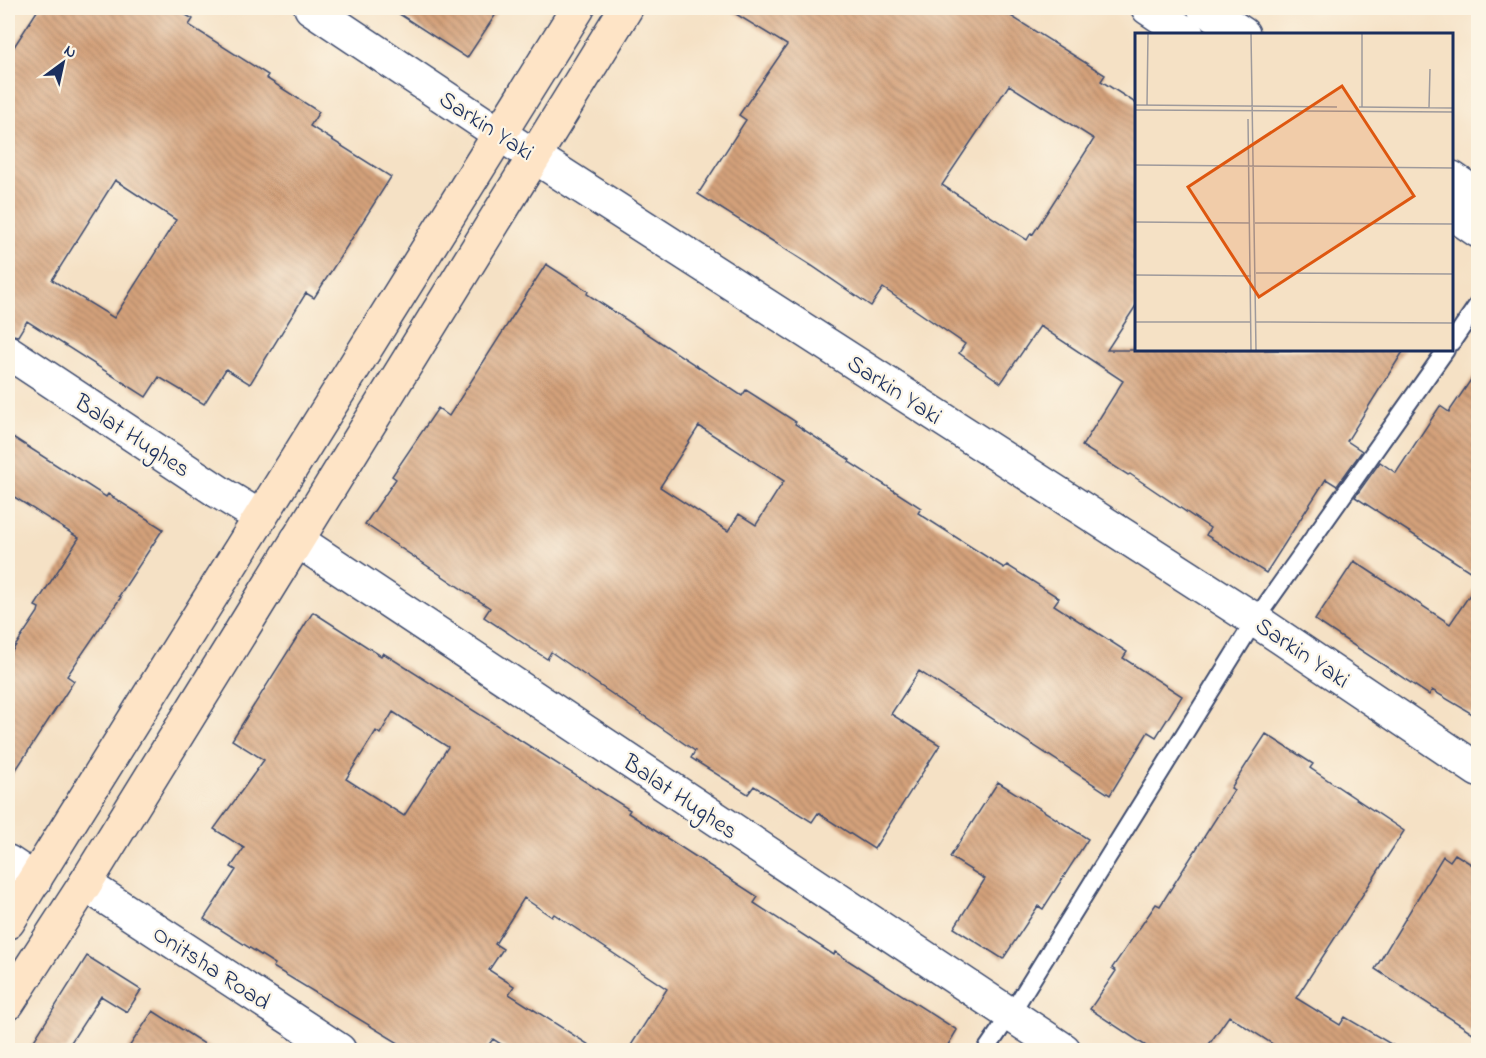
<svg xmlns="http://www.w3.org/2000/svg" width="1486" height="1058" font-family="'Indie Flower',sans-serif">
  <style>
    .building { fill: url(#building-back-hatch); fill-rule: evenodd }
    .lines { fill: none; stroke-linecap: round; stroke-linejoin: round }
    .service-casing { stroke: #3c4a6d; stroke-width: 20 }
    .minor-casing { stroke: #3c4a6d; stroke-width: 36 }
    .tertiary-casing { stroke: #3c4a6d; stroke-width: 36 }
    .secondary-casing { stroke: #3c4a6d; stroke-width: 36 }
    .service { stroke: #fff; stroke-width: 16 }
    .minor { stroke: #fff; stroke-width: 33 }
    .tertiary { stroke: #fff; stroke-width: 33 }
    .secondary { stroke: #fee4c6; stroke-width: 33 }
    .labels { text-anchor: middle; stroke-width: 4.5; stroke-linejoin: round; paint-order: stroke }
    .street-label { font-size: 24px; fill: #1b2f5e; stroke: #fcf5e5 }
    .inset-road { fill: none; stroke: #9e9a9c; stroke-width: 1.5 }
    .view { fill: #de5710; fill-opacity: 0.15; stroke: #de5710; stroke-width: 3 }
    .inset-edge { fill: none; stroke: #1b2f5e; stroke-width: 3 }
  </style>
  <defs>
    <pattern id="building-back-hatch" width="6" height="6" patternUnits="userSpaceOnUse" patternTransform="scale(1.5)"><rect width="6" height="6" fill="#d4a17a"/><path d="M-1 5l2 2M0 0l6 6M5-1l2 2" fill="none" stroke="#ab8467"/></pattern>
  </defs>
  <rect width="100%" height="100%" fill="#fcf5e5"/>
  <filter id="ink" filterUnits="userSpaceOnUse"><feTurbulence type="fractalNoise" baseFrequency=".0167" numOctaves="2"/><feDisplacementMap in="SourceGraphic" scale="12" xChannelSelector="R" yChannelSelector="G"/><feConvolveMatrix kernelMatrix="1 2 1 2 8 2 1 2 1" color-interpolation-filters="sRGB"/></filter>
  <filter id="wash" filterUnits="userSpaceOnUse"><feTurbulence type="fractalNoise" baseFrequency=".008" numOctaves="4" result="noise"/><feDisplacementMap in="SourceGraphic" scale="24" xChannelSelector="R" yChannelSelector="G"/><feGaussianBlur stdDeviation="1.35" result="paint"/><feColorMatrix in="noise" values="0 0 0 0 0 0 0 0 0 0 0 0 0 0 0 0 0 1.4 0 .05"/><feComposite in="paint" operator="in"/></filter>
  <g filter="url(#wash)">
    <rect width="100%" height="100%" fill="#f5e1c5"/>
    <g id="blocks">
      <path class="building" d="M 39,8 L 174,8 L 193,19 L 189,25 L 268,75 L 266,78 L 319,112 L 310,126 L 391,177 L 314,298 L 306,293 L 250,384 L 226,369 L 204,404 L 159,377 L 146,397 L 27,321 L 18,336 L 8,334 L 8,56 ZM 115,180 L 176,220 L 114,318 L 52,280 Z
        M 390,8 L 500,8 L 467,58 Z
        M 726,8 L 998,8 L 1105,75 L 1101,81 L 1137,104 L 1137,304 L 1107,350 L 1404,350 L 1347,441 L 1362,451 L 1337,486 L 1326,479 L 1266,573 L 1206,535 L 1210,528 L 1130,474 L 1128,475 L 1082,446 L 1123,381 L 1040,326 L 1001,383 L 959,353 L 965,344 L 883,288 L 871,306 L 812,266 L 698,194 L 746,120 L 739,115 L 787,45 ZM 1009,85 L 1094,139 L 1033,234 L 1031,233 L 1027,240 L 942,185 Z
        M 546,264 L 588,291 L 587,294 L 742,396 L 746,390 L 796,422 L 795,424 L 850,460 L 849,462 L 921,508 L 918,513 L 1004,568 L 1007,565 L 1059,598 L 1054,605 L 1127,652 L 1123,658 L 1182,696 L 1156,737 L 1148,732 L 1110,795 L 919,671 L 891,714 L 940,745 L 874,849 L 818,813 L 812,822 L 754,786 L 748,794 L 691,758 L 695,751 L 551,652 L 547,659 L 484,617 L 490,608 L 365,524 L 396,479 L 392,476 L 438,408 L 449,416 ZM 699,426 L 784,481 L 756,525 L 739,514 L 728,531 L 660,487 Z
        M 1479,368 L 1479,577 L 1355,497 L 1380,462 L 1396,473 L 1440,406 L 1449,412 Z
        M 8,434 L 106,497 L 108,494 L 163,529 L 119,596 L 121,597 L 67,676 L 74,681 L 8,782 L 8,657 L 38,612 L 39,608 L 35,606 L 79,538 L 8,493 Z
        M 1354,561 L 1450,624 L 1479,581 L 1479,718 L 1432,690 L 1429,695 L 1315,620 Z
        M 313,612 L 381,656 L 383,653 L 630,810 L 628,813 L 758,897 L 754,903 L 834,955 L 835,952 L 957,1030 L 945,1050 L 628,1050 L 667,989 L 554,914 L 552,917 L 524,898 L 495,944 L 503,949 L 489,970 L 514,986 L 509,994 L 597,1050 L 510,1050 L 493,1039 L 485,1050 L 410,1050 L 273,967 L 275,964 L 204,919 L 236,870 L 231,867 L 244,848 L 214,829 L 264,760 L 232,740 ZM 393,712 L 448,747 L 404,816 L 346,779 L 376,731 L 380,734 Z
        M 1266,734 L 1313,764 L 1310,768 L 1404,831 L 1296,998 L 1340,1025 L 1345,1017 L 1401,1050 L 1282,1050 L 1229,1016 L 1205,1050 L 1152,1050 L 1090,1009 L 1116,971 L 1112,968 L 1156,904 L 1160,906 L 1234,790 L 1231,788 Z
        M 998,782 L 1088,839 L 1043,909 L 1038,906 L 1003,959 L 954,928 L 985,879 L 950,857 Z
        M 1455,854 L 1479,869 L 1479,1037 L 1375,969 L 1443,856 L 1450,861 Z
        M 87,956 L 141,990 L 127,1012 L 101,996 L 66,1050 L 28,1050 Z
        M 153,1011 L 214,1050 L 127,1050 Z"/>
    </g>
  </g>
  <g filter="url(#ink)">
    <use href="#blocks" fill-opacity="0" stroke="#3c4a6d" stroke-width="1.5"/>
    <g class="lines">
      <defs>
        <path id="service" d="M 1452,342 L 1478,304
          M 986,1050 L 1010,1015 L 1255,620 L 1446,350"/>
        <path id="minor" d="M 8,352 L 219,492 L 260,517
          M 297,540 L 1064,1050
          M 8,862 L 35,880"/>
        <path id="tertiary" d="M 311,8 L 498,133 L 1255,620 L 1478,770
          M 1148,8 L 1187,34
          M 1204,8 L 1243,34
          M 1452,178 L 1478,196
          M 1452,213 L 1478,231
          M 85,884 L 339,1050"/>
        <path id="secondary" d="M 8,922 L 578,8
          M 8,1003 L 85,884 L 626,8"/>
      </defs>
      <use href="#service" class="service-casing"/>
      <use href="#minor" class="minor-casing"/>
      <use href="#tertiary" class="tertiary-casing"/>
      <use href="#secondary" class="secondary-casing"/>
      <use href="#service" class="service"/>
      <use href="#minor" class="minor"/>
      <use href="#tertiary" class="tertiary"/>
      <use href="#secondary" class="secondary"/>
    </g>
  </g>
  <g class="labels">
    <g class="street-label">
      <text transform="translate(487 125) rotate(33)" y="8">Sarkin Yaki</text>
      <text transform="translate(895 389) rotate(33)" y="8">Sarkin Yaki</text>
      <text transform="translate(133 435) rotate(33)" y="8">Balat Hughes</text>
      <text transform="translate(1303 652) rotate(34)" y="8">Sarkin Yaki</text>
      <text transform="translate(681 796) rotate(34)" y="8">Balat Hughes</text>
      <text transform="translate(212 967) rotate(33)" y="8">Onitsha Road</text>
    </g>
  </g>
  <g transform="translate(1135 33)">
    <rect width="318" height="318" fill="#f5e1c5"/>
    <path class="inset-road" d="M 116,1 L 121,317M 227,1 L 227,74M 0,72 L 202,74M 12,72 L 13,1M 224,74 L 318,75M 294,75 L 295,36M 0,77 L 318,79M 113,86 L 116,317M 0,132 L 318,135M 0,189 L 115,190M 120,190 L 318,191M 121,240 L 318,241M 0,242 L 116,243M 0,289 L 116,289M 121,289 L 318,290"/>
    <path class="view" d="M 207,53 L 279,163 L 124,264 L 53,154 Z"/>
    <rect width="318" height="318" class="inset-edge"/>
  </g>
  <rect width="1486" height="1058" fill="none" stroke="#fcf5e5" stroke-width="30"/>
  <g transform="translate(63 63) rotate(33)" stroke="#fcf5e5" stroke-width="4.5" paint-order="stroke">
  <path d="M0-4.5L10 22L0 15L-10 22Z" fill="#1b2f5e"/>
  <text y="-9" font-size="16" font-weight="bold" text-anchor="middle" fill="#1b2f5e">N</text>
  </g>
</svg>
